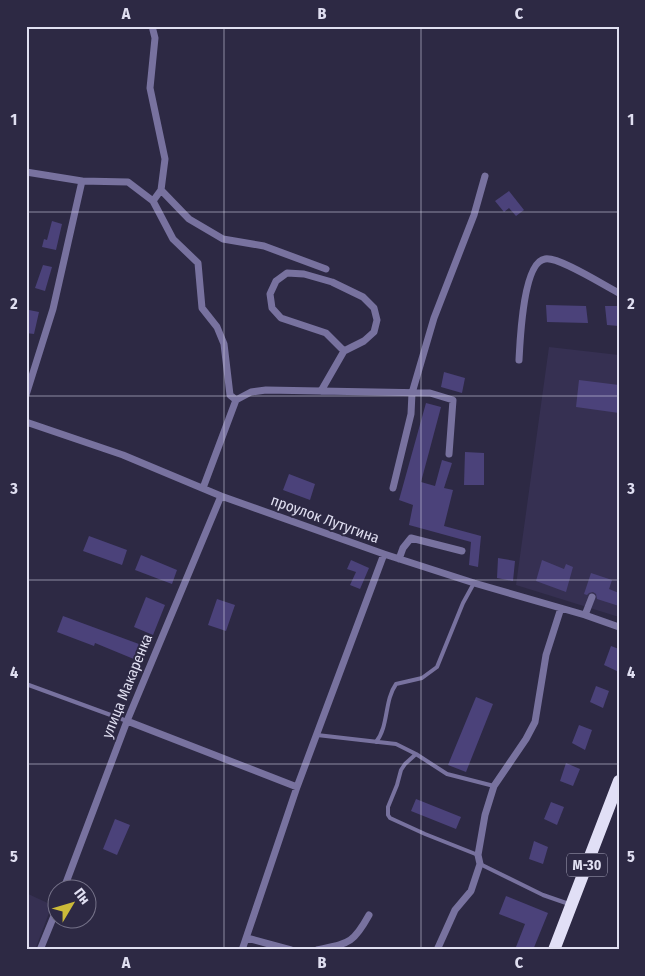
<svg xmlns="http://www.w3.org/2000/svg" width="645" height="976" font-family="'Fira Sans Condensed',sans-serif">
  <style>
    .built { fill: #363052 }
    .building { fill: #4b427a }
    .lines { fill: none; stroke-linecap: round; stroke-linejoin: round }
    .lane { stroke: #78729f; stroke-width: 4 }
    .street { stroke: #78729f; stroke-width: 7 }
    .highway { stroke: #e1dff6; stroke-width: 12 }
    .grid { fill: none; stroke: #e0dff1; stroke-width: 1; stroke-opacity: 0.55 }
    .labels { text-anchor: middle; stroke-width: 4; stroke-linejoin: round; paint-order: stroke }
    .shield { fill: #2d2944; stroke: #aaa8bd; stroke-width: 1 }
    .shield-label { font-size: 14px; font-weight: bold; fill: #e0dff1 }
    .street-label { font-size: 15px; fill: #e0dff1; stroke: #2d2944 }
    .neatline { fill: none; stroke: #e0dff1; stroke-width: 2 }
    .grid-label { font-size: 16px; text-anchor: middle; font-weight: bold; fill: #e0dff1 }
  </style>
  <rect width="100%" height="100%" fill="#2d2944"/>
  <path class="built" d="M 549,347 L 619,355 L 619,617 L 516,585 Z
    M 26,893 L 52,905 L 35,950 L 26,950 Z"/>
  <path class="building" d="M 509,191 L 524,210 L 516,216 L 509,208 L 504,212 L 495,201 Z
    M 52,221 L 62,224 L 56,250 L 42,247 L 44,239 L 47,240 Z
    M 43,265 L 52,267 L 45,291 L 35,288 Z
    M 546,305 L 586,306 L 588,323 L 547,322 Z
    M 605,306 L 619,306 L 619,326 L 607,325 Z
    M 29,310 L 39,312 L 34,334 L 26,333 L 26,322 Z
    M 444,372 L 465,378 L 462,393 L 441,387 Z
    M 579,380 L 619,385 L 619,413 L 576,407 Z
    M 426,403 L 441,407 L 421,482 L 435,486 L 442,460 L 452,463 L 444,488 L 453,490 L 444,526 L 481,536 L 478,567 L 469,565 L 471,542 L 409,525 L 413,505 L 399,500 Z
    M 465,452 L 484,453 L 484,485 L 464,485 Z
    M 289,474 L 315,484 L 310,500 L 283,490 Z
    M 89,536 L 127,550 L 122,565 L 83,551 Z
    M 141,555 L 177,570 L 172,584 L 135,570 Z
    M 498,558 L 515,561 L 513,581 L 497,578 Z
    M 351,560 L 369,568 L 360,589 L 350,585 L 356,572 L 347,569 Z
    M 542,560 L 564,569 L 566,564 L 573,567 L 566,592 L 536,581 Z
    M 591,573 L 612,580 L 609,589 L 619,593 L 619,606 L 597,599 L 596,594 L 593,592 L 589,593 L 587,595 L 584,594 Z
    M 146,597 L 165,605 L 153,635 L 134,627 Z
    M 217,599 L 235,605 L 226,631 L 208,625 Z
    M 63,616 L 147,647 L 141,662 L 95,643 L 94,646 L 57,632 Z
    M 611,646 L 619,649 L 619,672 L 604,665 Z
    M 596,686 L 609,691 L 603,708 L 590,702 Z
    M 476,697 L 493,704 L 466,772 L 448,765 Z
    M 579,725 L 592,730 L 585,750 L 572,743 Z
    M 566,763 L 580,769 L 573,786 L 560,781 Z
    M 416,799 L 461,817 L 456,829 L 411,811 Z
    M 551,802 L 564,807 L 557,825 L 544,819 Z
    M 115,819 L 130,825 L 117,855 L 103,849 Z
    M 534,841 L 548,847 L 543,864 L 529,859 Z
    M 506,896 L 548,913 L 533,950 L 522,950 L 516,947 L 525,924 L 499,914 Z"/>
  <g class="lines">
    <path class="lane" d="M 26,684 L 127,721
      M 317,735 L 396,744 L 416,754 L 447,774 L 494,786
      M 376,742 C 389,726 384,701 396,684 L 422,678 L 437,667 L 463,603 L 474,583
      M 416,754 L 405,764 L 401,770 L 397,785 L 388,807 L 388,815 L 390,818 L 425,834 L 478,855
      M 480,864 L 543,895 L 569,904"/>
    <path class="street" d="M 152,26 L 155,38 L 150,88 L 165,159 L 161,190 L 153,201
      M 26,172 L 82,181 L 128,182 L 153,201 L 173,239 L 198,263 L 202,308 L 217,327 L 224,344 L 230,395 L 236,400
      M 161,190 L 189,219 L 223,239 L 264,246 L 326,269
      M 519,360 C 520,342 523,262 545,259 C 558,256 605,286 619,293
      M 321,391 L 344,351 L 364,341 L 374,332 L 377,320 L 374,308 L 363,297 L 332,282 L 304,274 L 287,273 L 276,281 L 270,294 L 272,308 L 281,318 L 326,333 L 344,351
      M 26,395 L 53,309 L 82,181
      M 26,422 L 123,455 L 221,496 L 384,554 L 474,583 L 585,615 L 619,627
      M 203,488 L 236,400 L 251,392 L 266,390 L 430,393 L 453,400 L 449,454
      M 393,488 L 411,414 L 412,393 L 434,318 L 474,215 L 485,176
      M 399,559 L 403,548 L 411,538 L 462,551
      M 585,615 L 592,597
      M 127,721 L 297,787
      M 64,888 L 127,721 L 221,496
      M 247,938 L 291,950
      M 40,950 L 58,906
      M 242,950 L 297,787 L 384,554
      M 317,950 C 349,943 353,944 369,915
      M 437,950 L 455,910 L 471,891 L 480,864 L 478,855 L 485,815 L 494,786 L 526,739 L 535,722 L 546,655 L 561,608"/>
    <path class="highway" d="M 554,950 L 619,781"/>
  </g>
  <path class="grid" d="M 224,26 L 224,950M 421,26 L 421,950M 26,212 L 619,212M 26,396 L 619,396M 26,580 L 619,580M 26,764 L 619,764"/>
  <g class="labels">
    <rect class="shield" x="567" y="853.5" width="40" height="23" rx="4"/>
    <g class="shield-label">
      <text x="587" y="870">М-30</text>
    </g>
    <g class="street-label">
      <text transform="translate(325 519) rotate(20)" y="5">проулок Лутугина</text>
      <text transform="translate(127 686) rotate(-68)" y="5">улица Макаренка</text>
    </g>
  </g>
  <rect width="645" height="976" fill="none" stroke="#2d2944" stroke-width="55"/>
  <g transform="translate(72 904) rotate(52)"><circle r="24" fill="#2d2944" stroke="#757289"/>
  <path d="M0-4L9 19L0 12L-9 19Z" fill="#cbba39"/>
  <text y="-8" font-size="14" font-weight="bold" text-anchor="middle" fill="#e0dff1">Пн</text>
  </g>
  <rect x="28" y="28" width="590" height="920" class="neatline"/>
  <g class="grid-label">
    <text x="126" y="19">A</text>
    <text x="322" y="19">B</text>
    <text x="519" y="19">C</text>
    <text x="14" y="125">1</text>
    <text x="631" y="125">1</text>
    <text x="14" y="309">2</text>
    <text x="631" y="309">2</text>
    <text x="14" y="494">3</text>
    <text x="631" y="494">3</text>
    <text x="14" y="678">4</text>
    <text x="631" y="678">4</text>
    <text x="14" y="862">5</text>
    <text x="631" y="862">5</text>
    <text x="126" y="968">A</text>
    <text x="322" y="968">B</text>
    <text x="519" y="968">C</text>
  </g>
</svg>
